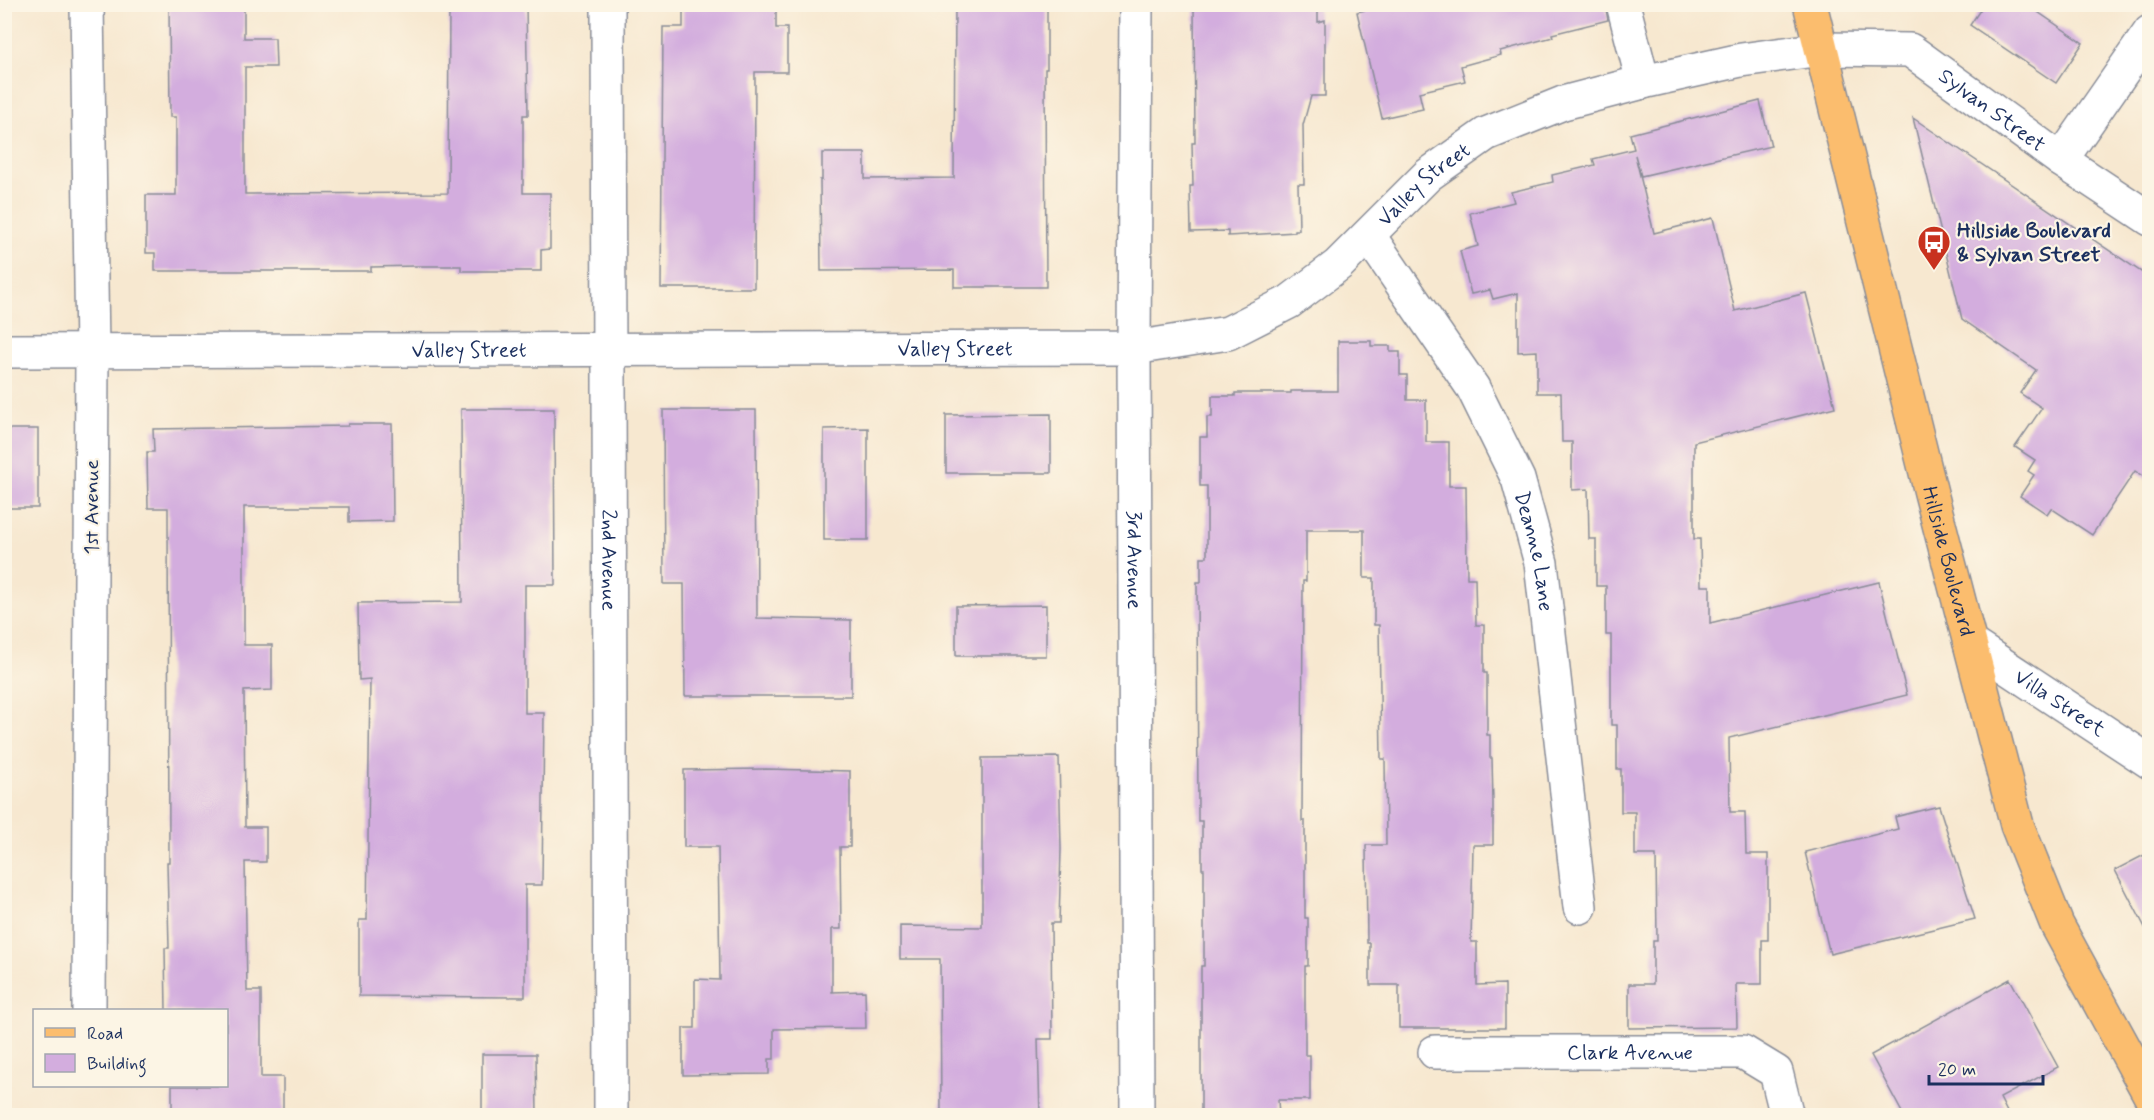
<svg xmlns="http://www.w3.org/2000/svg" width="2154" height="1120" font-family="Mynerve,sans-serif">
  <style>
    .building { fill: #d3adde }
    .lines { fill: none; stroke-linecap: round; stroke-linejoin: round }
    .minor-casing { stroke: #898c97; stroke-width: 36 }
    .major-casing { stroke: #898c97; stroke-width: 36 }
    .minor { stroke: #fff; stroke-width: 33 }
    .major { stroke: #fbbd6e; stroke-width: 33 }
    .labels { text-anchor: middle; stroke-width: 4.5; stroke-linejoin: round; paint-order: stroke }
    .street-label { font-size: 21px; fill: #1b2f5e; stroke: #fcf5e5 }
    .poi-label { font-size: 21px; font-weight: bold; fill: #1b2f5e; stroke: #fcf5e5; text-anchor: start }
  </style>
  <rect width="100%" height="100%" fill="#fcf5e5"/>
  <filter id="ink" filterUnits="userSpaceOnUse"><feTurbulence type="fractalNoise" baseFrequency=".0167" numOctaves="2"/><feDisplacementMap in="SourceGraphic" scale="12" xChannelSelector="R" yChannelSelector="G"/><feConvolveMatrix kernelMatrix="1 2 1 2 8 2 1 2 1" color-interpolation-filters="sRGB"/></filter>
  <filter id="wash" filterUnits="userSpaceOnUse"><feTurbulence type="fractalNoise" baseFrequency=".008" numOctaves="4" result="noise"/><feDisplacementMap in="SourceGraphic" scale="24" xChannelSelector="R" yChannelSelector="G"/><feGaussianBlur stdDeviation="1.35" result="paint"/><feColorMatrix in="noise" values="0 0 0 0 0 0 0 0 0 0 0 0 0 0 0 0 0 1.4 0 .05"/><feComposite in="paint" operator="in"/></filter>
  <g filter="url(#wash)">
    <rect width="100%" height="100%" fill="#f7e8d0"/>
    <g id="blocks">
      <path class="building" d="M 169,4 L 244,4 L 244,38 L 275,38 L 276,67 L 245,67 L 245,194 L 448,193 L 449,4 L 526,4 L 528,115 L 523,115 L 523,193 L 550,193 L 550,249 L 541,250 L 541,271 L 461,271 L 461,266 L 415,266 L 371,267 L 371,271 L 155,271 L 155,253 L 146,253 L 146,195 L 176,195 L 176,117 L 170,117 Z
        M 683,4 L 776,4 L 776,28 L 787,28 L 787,72 L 755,72 L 754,288 L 661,288 L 663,27 L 683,27 Z
        M 955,4 L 1047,4 L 1047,69 L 1045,69 L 1046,287 L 954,287 L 954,270 L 821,271 L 820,180 L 822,180 L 822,153 L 865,153 L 865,179 L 954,178 Z
        M 1194,4 L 1318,4 L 1318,22 L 1325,20 L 1325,96 L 1311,96 L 1303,125 L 1304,184 L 1298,184 L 1299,230 L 1295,230 L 1295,232 L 1228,236 L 1228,231 L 1191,232 L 1190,186 L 1193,186 L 1192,143 L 1195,143 Z
        M 1389,4 L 1605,4 L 1608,20 L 1552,34 L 1553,37 L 1500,51 L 1501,55 L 1461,66 L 1465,81 L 1419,92 L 1423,109 L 1382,118 L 1357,12 Z
        M 1984,4 L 2026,4 L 2083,43 L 2056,83 L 1970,25 Z
        M 1760,101 L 1771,146 L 1641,176 L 1635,155 L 1654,233 L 1713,218 L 1735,311 L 1806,293 L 1835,407 L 1694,442 L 1694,539 L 1700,539 L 1701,586 L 1710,586 L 1710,623 L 1879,582 L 1907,695 L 1729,738 L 1730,812 L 1745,812 L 1746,854 L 1768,854 L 1768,940 L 1762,940 L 1762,984 L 1736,984 L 1737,1027 L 1629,1028 L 1629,984 L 1653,984 L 1653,941 L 1657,941 L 1656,855 L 1635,855 L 1635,812 L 1621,812 L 1621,769 L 1617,769 L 1617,725 L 1611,725 L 1611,635 L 1606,635 L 1606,586 L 1596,586 L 1596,539 L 1589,539 L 1588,489 L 1572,490 L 1572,442 L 1562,442 L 1561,393 L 1537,393 L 1537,351 L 1518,352 L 1518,293 L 1493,299 L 1490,290 L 1471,294 L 1460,251 L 1478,246 L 1470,213 L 1514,202 L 1511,192 L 1553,182 L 1552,175 L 1595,165 L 1593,159 L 1634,149 L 1630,134 Z
        M 1913,118 L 2150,278 L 2150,481 L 2135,471 L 2092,535 L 2051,508 L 2047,514 L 2020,496 L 2034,475 L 2028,471 L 2035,460 L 2015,447 L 2042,408 L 2020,393 L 2036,370 L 1962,319 Z
        M 1338,341 L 1371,341 L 1371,346 L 1390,346 L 1390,352 L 1400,352 L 1400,375 L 1407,375 L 1407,400 L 1426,400 L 1426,442 L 1449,442 L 1449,486 L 1466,486 L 1467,578 L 1475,578 L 1476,625 L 1484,625 L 1484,673 L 1487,673 L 1487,735 L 1490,735 L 1490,758 L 1492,758 L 1493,803 L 1493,845 L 1473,845 L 1471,942 L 1477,942 L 1477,985 L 1505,984 L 1505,1028 L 1399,1028 L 1399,985 L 1370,985 L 1370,943 L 1367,943 L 1366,845 L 1386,845 L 1385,759 L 1381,759 L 1379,625 L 1374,625 L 1374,578 L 1364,578 L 1364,530 L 1306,530 L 1306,581 L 1303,581 L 1302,821 L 1305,821 L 1305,918 L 1308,918 L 1308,966 L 1305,966 L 1305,1055 L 1310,1055 L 1310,1100 L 1278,1100 L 1279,1116 L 1201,1116 L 1201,966 L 1204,966 L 1204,869 L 1202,869 L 1202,821 L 1198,821 L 1197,582 L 1201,582 L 1201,557 L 1207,557 L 1207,486 L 1200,486 L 1200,437 L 1207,437 L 1207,417 L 1212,417 L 1212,396 L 1235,396 L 1235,393 L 1291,393 L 1291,391 L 1338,391 Z
        M 461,409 L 554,409 L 555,585 L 525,585 L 525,713 L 544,713 L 542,885 L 525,885 L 525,997 L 359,996 L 359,920 L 367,920 L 370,679 L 359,680 L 358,603 L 462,602 Z
        M 663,410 L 756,410 L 757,618 L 851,620 L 851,696 L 685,696 L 684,584 L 664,584 Z
        M 1051,414 L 1051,473 L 946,473 L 946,415 Z
        M 348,424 L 392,424 L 393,521 L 349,522 L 349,507 L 244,507 L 244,645 L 272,645 L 272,690 L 244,691 L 245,827 L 266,827 L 266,862 L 245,862 L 247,991 L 261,991 L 261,1077 L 283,1077 L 283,1116 L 172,1116 L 172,1086 L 226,1086 L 226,1011 L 166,1011 L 165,948 L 169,948 L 167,862 L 169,862 L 168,508 L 148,508 L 147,452 L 154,452 L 153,429 L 348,426 Z
        M 868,428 L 868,540 L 824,540 L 824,429 Z
        M 4,429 L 38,429 L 38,508 L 4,508 Z
        M 1046,605 L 1046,656 L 956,656 L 956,606 Z
        M 1059,757 L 1061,849 L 1059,923 L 1051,923 L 1052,1039 L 1038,1039 L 1040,1116 L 941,1116 L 940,959 L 900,959 L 900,926 L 982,927 L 982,758 Z
        M 766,769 L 850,771 L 850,847 L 840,847 L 841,929 L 832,929 L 832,992 L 865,991 L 866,1028 L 774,1029 L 774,1059 L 769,1059 L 769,1074 L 683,1075 L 683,1028 L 695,1028 L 695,979 L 720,980 L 718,847 L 684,847 L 684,770 Z
        M 1939,806 L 1975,919 L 1830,954 L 1805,852 L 1898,829 L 1895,817 Z
        M 2150,852 L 2150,937 L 2115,870 Z
        M 2010,979 L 2058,1067 L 2000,1098 L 2009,1116 L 1904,1116 L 1871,1055 Z
        M 482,1054 L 536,1054 L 537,1116 L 482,1116 Z"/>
    </g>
  </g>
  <g filter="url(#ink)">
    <use href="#blocks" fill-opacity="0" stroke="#898c97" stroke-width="1.5"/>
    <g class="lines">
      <defs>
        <g id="minor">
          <path d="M 87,4 L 92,351 L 89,1010"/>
          <path id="s1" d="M 608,4 L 611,1116"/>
          <path id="s2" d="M 1136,4 L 1134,348 L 1137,1116"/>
          <path d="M 1623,4 L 1643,82"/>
          <path d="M 2061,160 L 2150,32"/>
          <path id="s3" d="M 1369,236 L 1473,388 L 1518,479 L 1541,563 L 1580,907"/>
          <path id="s4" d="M 4,351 L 1134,348 L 1228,333 L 1289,302 L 1338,265 L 1428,175 L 1486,134 L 1563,103 L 1643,82 L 1741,60 L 1822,49 L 1910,50 L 2061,160 L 2150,219"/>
          <path id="s5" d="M 1970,643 L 2150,762"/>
          <path id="s6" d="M 1435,1052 L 1743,1052 L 1776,1072 L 1787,1116"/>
        </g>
        <g id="major">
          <path id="s7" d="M 1810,4 L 1931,493 L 2017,825 L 2057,925 L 2150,1095"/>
        </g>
      </defs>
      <use href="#minor" class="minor-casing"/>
      <use href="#major" class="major-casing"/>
      <use href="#minor" class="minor"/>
      <use href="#major" class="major"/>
    </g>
  </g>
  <defs>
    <symbol id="bus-pin" viewBox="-11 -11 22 30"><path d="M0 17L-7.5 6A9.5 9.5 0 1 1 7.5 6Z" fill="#c8321e" stroke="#fcf5e5"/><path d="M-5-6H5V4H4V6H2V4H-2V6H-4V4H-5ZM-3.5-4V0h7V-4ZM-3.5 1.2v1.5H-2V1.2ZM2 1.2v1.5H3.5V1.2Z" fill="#fff"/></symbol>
  </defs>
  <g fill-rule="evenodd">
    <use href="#bus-pin" x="1915" y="223" width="38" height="52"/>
  </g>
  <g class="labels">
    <g class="street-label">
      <text dy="7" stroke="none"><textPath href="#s4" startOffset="2091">Sylvan Street</textPath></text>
      <text dy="7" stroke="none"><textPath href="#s4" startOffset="1473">Valley Street</textPath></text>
      <text dy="7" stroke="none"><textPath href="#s4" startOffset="951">Valley Street</textPath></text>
      <text dy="7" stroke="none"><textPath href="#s4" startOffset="465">Valley Street</textPath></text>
      <text transform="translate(91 507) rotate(-90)" y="7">1st Avenue</text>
      <text dy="7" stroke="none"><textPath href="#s3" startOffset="360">Deanne Lane</textPath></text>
      <text dy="7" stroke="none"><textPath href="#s1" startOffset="556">2nd Avenue</textPath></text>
      <text dy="7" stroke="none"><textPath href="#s2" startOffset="556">3rd Avenue</textPath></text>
      <text dy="7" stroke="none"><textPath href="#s7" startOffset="574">Hillside Boulevard</textPath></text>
      <text dy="7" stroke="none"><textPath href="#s5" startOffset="108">Villa Street</textPath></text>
      <text dy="7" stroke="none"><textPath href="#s6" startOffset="195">Clark Avenue</textPath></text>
    </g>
    <g class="poi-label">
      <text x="1957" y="237">Hillside Boulevard<tspan x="1957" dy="24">&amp; Sylvan Street</tspan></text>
    </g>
  </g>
  <rect width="2154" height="1120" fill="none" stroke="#fcf5e5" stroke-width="24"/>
  <rect x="33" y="1009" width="195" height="78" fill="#fcf5e5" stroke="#a2a6af" stroke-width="1.5"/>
  <rect x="45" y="1028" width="30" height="9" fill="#fbbd6e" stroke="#a2a6af" stroke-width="1.5"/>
  <text x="87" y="1039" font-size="18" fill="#1b2f5e">Road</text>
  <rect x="45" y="1054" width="30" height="18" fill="#d3adde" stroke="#a2a6af" stroke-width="1.5"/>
  <text x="87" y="1069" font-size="18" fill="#1b2f5e">Building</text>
  <path d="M1929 1075v9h114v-9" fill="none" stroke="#1b2f5e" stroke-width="3"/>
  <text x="1938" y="1075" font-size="18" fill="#1b2f5e" stroke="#fcf5e5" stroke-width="4.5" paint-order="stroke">20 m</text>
</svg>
